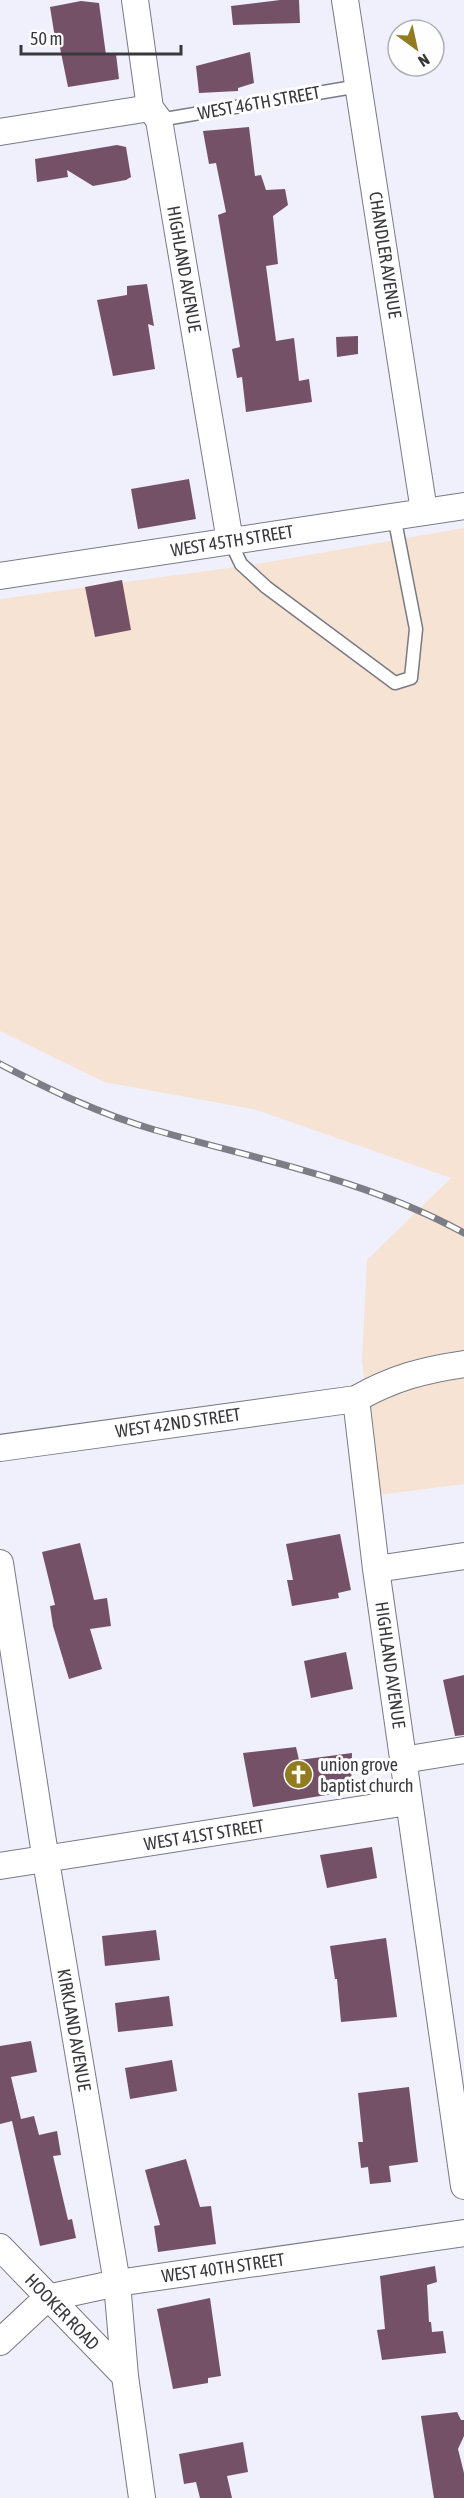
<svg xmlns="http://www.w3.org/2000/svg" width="464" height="2498" font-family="'Asap Condensed',sans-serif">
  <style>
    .industrial { fill: #f6e3d3 }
    .building { fill: #755168 }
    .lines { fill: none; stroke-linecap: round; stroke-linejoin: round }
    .lane-casing { stroke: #797a84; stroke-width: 15 }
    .street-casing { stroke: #797a84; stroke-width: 28 }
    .lane { stroke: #fff; stroke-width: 12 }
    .street { stroke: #fff; stroke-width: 26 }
    .rail-casing { stroke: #7d7e85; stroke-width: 7 }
    .rail { stroke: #fefefe; stroke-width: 4.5; stroke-dasharray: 14; stroke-linecap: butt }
    .labels { text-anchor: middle; stroke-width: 6; stroke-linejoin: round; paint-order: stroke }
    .street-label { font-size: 18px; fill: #38383d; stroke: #fefefe }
    .poi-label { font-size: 18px; fill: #38383d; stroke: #fefefe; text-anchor: start }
  </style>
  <rect width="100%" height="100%" fill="#eff0fc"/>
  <path class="industrial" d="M 464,528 L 464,1484 L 379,1495 L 362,1361 L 367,1260 L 451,1178 L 257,1110 L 104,1082 L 0,1031 L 0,599 L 251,565 Z"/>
  <path class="building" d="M 280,0 L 299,0 L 300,23 L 233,25 L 231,6 Z
    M 81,1 L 99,3 L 106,55 L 116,54 L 119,79 L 68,87 L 58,38 L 55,38 L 50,7 Z
    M 250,52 L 254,83 L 238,88 L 238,91 L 199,93 L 196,66 Z
    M 249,127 L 255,176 L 261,175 L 266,190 L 285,189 L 288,205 L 273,216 L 278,264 L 266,266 L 276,341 L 294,338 L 299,381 L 309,379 L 312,402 L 246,412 L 242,377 L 237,378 L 232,349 L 240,347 L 218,215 L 226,212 L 216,163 L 209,164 L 203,131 Z
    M 117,145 L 126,147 L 131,177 L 126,180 L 93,186 L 67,170 L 68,177 L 37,182 L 35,159 Z
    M 147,284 L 154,326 L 148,324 L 155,369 L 113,376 L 97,300 L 127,295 L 127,286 Z
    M 358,336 L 358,354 L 337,357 L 336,337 Z
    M 189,479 L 196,519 L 138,529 L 131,489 Z
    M 122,580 L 131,630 L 95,637 L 85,587 Z
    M 340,1534 L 351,1590 L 338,1593 L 339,1598 L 292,1606 L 287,1580 L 293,1580 L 286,1544 Z
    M 80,1543 L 94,1600 L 107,1598 L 111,1626 L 90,1629 L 102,1669 L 69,1679 L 53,1626 L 50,1606 L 55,1605 L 42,1552 Z
    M 346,1652 L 353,1689 L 311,1698 L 304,1661 Z
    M 464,1675 L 464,1735 L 455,1736 L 443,1680 Z
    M 296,1747 L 299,1760 L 352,1753 L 351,1791 L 253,1807 L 243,1753 Z
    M 372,1847 L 377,1878 L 327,1888 L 320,1855 Z
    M 156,1930 L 160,1960 L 105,1966 L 102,1936 Z
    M 386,1938 L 397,2017 L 341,2022 L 337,1979 L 335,1979 L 330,1946 Z
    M 169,1996 L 173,2026 L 118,2032 L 115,2003 Z
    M 31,2041 L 37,2072 L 11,2077 L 21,2119 L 34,2116 L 39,2135 L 57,2131 L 61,2155 L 53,2156 L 68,2220 L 72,2219 L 76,2238 L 40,2246 L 12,2121 L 0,2124 L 0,2046 Z
    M 172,2060 L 177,2091 L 130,2099 L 125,2068 Z
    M 409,2087 L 418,2162 L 389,2166 L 391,2182 L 370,2184 L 368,2167 L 361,2168 L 358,2142 L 363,2142 L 358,2093 Z
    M 186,2159 L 200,2207 L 211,2206 L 216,2244 L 158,2252 L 154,2226 L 160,2225 L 145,2170 Z
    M 435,2266 L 437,2282 L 427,2285 L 429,2322 L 431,2322 L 432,2332 L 443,2331 L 446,2353 L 382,2360 L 377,2330 L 385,2329 L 380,2276 Z
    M 210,2298 L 221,2376 L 208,2378 L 208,2383 L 173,2389 L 157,2309 Z
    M 457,2412 L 461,2420 L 464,2420 L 464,2436 L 458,2449 L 464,2473 L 464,2498 L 434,2498 L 421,2416 Z
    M 243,2442 L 248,2472 L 227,2476 L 232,2498 L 200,2498 L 196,2482 L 184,2484 L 179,2454 Z"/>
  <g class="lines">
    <defs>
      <path id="lane" d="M 159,120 L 359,86
        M 230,541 L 241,564 L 266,587 L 395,683 L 411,678 L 416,629 L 394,516"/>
      <path id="street" d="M 135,0 L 150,108 L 159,120 L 230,541
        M 345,0 L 424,511
        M 0,132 L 150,108
        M 0,576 L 464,506
        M 464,1364 C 423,1370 393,1378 356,1399 L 376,1569 L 464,2186
        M 0,1448 L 356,1399
        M 0,1563 L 46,1861 L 117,2283 L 125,2376 L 142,2498
        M 376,1569 L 464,1556
        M 403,1760 L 464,1750
        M 0,1866 L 408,1802
        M 0,2247 L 125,2376
        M 0,2342 L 47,2298 L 117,2283 L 464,2233"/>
    </defs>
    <use href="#lane" class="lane-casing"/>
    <use href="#street" class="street-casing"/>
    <use href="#lane" class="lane"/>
    <use href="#street" class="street"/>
    <defs>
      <path id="rail" d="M 0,1064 C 50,1090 100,1114 155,1130 C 259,1160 368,1180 464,1233"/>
    </defs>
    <use href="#rail" class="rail-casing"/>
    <use href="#rail" class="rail"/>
  </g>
  <defs>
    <symbol id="church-disc" viewBox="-11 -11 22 22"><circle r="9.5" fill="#937b21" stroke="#fefefe"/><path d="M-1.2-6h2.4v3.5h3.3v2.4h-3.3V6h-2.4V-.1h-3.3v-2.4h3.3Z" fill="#fff"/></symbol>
  </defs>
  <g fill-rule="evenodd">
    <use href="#church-disc" x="282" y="1758" width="33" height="33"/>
  </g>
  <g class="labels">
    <g class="street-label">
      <text transform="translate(259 103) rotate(-10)" y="6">WEST 46TH STREET</text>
      <text transform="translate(385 255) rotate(81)" y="6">CHANDLER AVENUE</text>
      <text transform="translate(184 269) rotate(80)" y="6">HIGHLAND AVENUE</text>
      <text transform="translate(232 541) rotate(-9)" y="6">WEST 45TH STREET</text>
      <text transform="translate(178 1423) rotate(-8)" y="6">WEST 42ND STREET</text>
      <text transform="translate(390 1665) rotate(82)" y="6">HIGHLAND AVENUE</text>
      <text transform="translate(204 1835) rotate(-9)" y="6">WEST 41ST STREET</text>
      <text transform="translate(74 2030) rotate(80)" y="6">KIRKLAND AVENUE</text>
      <text transform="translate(223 2268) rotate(-8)" y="6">WEST 40TH STREET</text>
      <text transform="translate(62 2312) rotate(46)" y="6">HOOKER ROAD</text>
    </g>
    <g class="poi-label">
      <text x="320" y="1771">union grove<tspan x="320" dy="21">baptist church</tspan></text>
    </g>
  </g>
  <g transform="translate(416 48) rotate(147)"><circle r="28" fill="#fefefe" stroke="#afafb1" stroke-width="1.5"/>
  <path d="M0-4.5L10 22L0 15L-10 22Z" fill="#937b21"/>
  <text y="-9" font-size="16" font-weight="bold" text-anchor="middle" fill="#38383d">N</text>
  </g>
  <path d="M21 45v9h160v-9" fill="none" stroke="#38383d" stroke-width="3"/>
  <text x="30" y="45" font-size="18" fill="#38383d" stroke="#fefefe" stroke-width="4.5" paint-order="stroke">50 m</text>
</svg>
